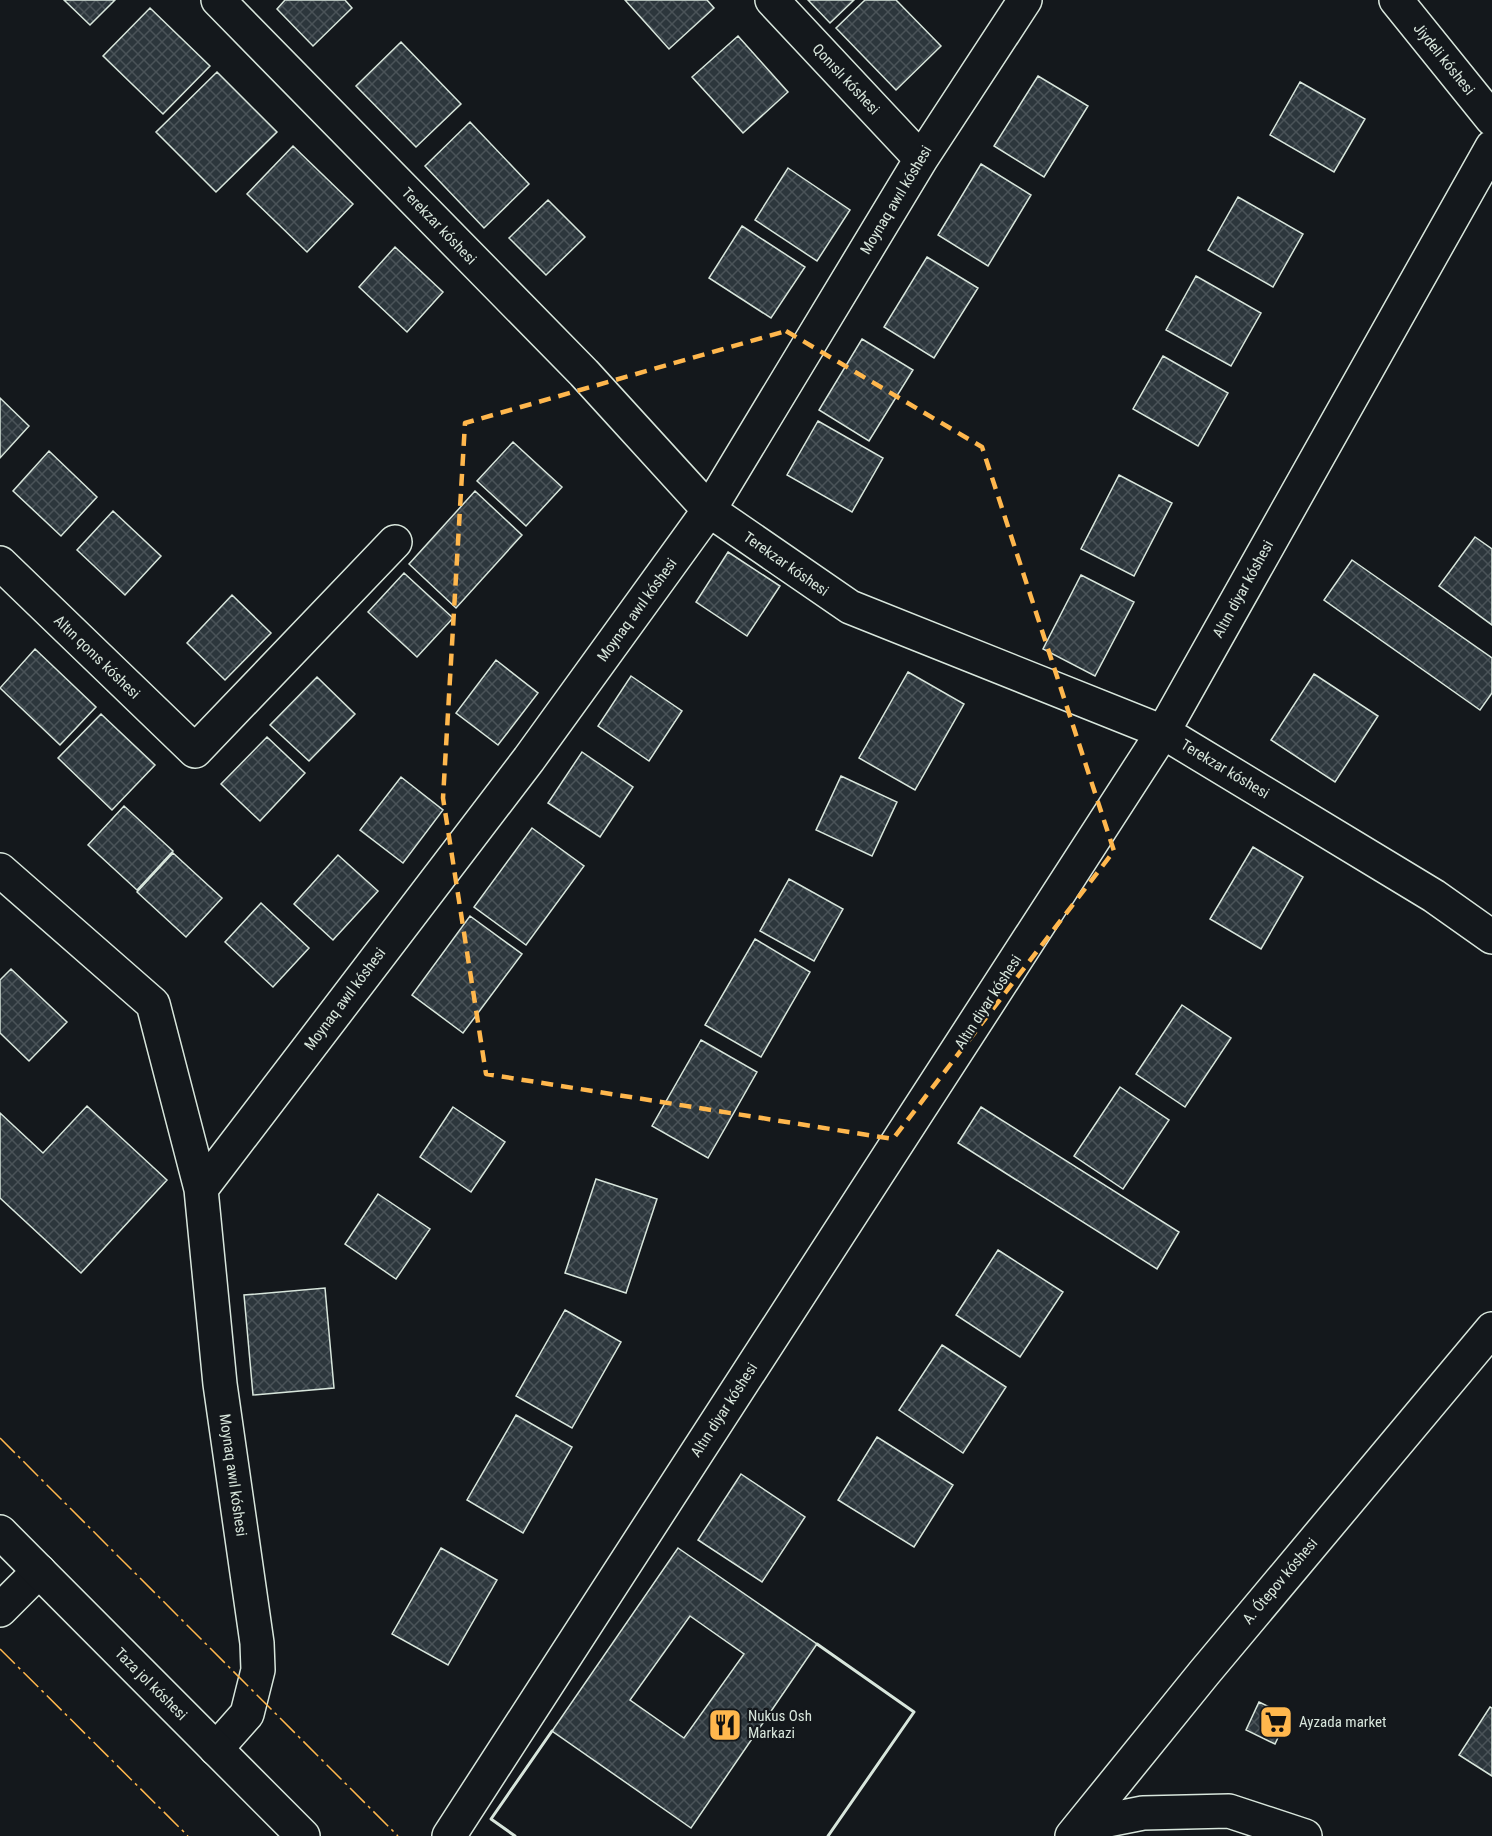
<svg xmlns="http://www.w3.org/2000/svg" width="1492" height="1836" font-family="'Roboto Condensed',sans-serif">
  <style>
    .building { fill: url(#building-cross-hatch); stroke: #d8e6dc; stroke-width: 1.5; fill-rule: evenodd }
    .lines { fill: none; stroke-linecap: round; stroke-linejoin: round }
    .minor-casing { stroke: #d8e6dc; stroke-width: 36 }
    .major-casing { stroke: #d8e6dc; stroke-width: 36 }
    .minor { stroke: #14181c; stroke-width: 33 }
    .major { stroke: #14181c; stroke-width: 33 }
    .wall { stroke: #d8e6dc; stroke-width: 3 }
    .power { stroke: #ffb74d; stroke-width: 1.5; stroke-dasharray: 21 4.5 3 4.5; stroke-linecap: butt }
    .marked { fill: none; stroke: #ffb74d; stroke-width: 4.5; stroke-dasharray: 12 8; stroke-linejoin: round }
    .labels { text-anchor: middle; stroke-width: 4.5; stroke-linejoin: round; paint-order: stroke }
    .street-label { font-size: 15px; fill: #d8e6dc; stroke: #14181c }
    .poi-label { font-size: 15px; fill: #d8e6dc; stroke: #14181c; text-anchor: start }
  </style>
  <defs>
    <pattern id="building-cross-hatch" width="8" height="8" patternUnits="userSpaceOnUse" patternTransform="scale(1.5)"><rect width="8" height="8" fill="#2c363c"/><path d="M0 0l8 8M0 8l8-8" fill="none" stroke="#4a5358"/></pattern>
  </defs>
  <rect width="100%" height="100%" fill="#14181c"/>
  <path class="building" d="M 64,0 L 115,0 L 90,25 Z
    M 285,0 L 345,0 L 352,8 L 313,46 L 277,9 Z
    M 625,0 L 707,0 L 714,8 L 669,49 Z
    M 808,0 L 854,0 L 830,23 Z
    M 865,0 L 896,0 L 941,46 L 896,90 L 836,28 Z
    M 150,8 L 210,66 L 163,114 L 103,56 Z
    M 738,36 L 788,92 L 743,133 L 692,77 Z
    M 401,42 L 461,104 L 416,147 L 356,86 Z
    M 217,72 L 277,132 L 216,192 L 156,132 Z
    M 1038,76 L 1088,106 L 1044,177 L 994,146 Z
    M 1300,82 L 1365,119 L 1334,172 L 1270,135 Z
    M 470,122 L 529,184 L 484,228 L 425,166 Z
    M 293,146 L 353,204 L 307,252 L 247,194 Z
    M 981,164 L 1031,195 L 988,266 L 938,235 Z
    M 788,168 L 850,210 L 817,261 L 755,220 Z
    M 1238,197 L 1303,234 L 1273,287 L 1208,250 Z
    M 548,200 L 585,237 L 546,275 L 509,238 Z
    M 742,226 L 805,267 L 771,318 L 709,278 Z
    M 395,247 L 443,292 L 407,332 L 359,287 Z
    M 927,257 L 978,288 L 934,358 L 884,327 Z
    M 1196,276 L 1261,313 L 1231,366 L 1166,330 Z
    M 862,339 L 913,370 L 869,441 L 819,410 Z
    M 1163,356 L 1228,393 L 1198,446 L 1133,409 Z
    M 0,398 L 29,426 L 0,458 Z
    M 818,421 L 883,458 L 852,512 L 787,475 Z
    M 513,442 L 562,487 L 526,526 L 477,481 Z
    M 49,451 L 97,497 L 61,536 L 13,491 Z
    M 1119,475 L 1172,503 L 1134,576 L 1081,549 Z
    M 475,491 L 522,535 L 456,608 L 409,564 Z
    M 113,511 L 161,556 L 125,595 L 77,550 Z
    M 1475,537 L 1492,549 L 1492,625 L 1439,586 Z
    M 728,552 L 780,586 L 747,636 L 696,602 Z
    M 1352,560 L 1492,658 L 1492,693 L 1480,710 L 1324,600 Z
    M 404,573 L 453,618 L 417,657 L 368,612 Z
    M 1081,575 L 1134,602 L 1095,676 L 1043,649 Z
    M 232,595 L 271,633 L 225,680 L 187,643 Z
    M 35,649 L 96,707 L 60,745 L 0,688 Z
    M 496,660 L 538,693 L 498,745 L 456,713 Z
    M 908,672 L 964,704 L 915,790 L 859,758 Z
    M 1314,674 L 1378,716 L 1335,782 L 1271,740 Z
    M 631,676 L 682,711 L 649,761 L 598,726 Z
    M 317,677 L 355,714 L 309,761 L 270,725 Z
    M 101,714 L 155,765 L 112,810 L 58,758 Z
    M 267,737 L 305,773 L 260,821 L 221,784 Z
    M 582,752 L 633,787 L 600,837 L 548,803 Z
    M 841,776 L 897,802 L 872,856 L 816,830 Z
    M 401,777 L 443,810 L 403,863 L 360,830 Z
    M 124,806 L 173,851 L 137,890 L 88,845 Z
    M 532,828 L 584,866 L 526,945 L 474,907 Z
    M 1253,847 L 1303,877 L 1261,949 L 1210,919 Z
    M 173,853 L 222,898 L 186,937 L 137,892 Z
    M 338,855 L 378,891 L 333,940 L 294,904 Z
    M 789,879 L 843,909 L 814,961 L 760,931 Z
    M 261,903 L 309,948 L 273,987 L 225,942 Z
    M 470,916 L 522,954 L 463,1033 L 412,995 Z
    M 755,939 L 810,972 L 761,1057 L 705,1025 Z
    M 11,969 L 67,1022 L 29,1061 L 0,1033 L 0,980 Z
    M 1182,1005 L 1231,1038 L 1185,1107 L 1136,1074 Z
    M 701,1040 L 757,1072 L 708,1158 L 652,1126 Z
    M 1120,1087 L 1169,1120 L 1123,1189 L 1074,1156 Z
    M 87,1106 L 167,1180 L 81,1273 L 0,1198 L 0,1113 L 43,1153 Z
    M 453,1107 L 505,1142 L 471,1192 L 420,1157 Z
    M 981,1107 L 1179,1232 L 1157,1269 L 958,1143 Z
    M 596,1179 L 657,1199 L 626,1293 L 565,1273 Z
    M 378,1194 L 430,1229 L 396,1279 L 345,1244 Z
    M 998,1250 L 1063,1292 L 1020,1357 L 956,1315 Z
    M 325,1288 L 334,1388 L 253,1395 L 244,1295 Z
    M 565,1310 L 621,1342 L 572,1428 L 516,1396 Z
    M 942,1345 L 1006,1387 L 963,1453 L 899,1410 Z
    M 516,1415 L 572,1447 L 523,1533 L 467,1500 Z
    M 877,1437 L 953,1485 L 914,1547 L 838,1500 Z
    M 741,1474 L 805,1517 L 762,1582 L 698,1540 Z
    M 441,1548 L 497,1580 L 448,1665 L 392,1634 Z
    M 678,1548 L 817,1644 L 691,1828 L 552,1731 ZM 690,1616 L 744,1654 L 684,1738 L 630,1700 Z
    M 1259,1702 L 1288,1716 L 1275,1744 L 1246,1730 Z
    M 1490,1707 L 1492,1708 L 1492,1776 L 1459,1755 Z"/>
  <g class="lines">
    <defs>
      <path id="minor" d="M 218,0 L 584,373 L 709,510 L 850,607 L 1163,732 L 1434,896 L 1492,937
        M 772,0 L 921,159
        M 1396,0 L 1492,119
        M 0,563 L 195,751 L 395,542
        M 0,870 L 153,1004 L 201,1189 L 220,1384 L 257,1643 L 258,1670 L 247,1714 L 216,1749
        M 201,1189 L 529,759 L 709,510 L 921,159 L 1025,0
        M 0,1610 L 39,1571
        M 1083,1825 L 1143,1813 L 1229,1811 L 1305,1836
        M 449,1836 L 1163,732 L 1492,147
        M 1072,1836 L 1204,1673 L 1492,1329"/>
      <path id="major" d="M 0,1532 L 303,1836"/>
    </defs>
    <use href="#minor" class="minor-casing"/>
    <use href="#major" class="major-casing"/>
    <use href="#minor" class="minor"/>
    <use href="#major" class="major"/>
    <path class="wall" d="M 817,1644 L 914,1712 L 828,1836
      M 515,1836 L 491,1819 L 552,1731"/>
    <path class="power" d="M 0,1438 L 398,1836
      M 0,1649 L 188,1836"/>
  </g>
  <path class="marked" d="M 786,331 L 982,447 L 1114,851 L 893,1139 L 486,1074 L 443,798 L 465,423 Z"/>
  <defs>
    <symbol id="supermarket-square" viewBox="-11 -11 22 22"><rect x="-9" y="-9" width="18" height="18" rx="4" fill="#ffb74d" stroke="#14181c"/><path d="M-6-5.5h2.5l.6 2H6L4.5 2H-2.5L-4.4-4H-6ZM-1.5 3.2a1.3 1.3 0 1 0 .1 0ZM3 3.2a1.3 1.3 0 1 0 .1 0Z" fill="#111"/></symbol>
    <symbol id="restaurant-square" viewBox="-11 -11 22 22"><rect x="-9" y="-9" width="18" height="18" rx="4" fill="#ffb74d" stroke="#14181c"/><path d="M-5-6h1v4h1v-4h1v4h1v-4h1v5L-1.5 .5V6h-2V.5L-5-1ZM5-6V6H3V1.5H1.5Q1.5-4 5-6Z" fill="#111"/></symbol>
  </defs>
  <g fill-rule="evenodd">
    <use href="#supermarket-square" x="1257" y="1703" width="38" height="38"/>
    <use href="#restaurant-square" x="706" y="1706" width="38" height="38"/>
  </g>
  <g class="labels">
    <g class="street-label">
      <text transform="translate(1444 59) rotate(51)" y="5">Jiydeli kóshesi</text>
      <text transform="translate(846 79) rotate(47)" y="5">Qonıslı kóshesi</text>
      <text transform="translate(896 200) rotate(-59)" y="5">Moynaq awıl kóshesi</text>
      <text transform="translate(439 226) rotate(46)" y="5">Terekzar kóshesi</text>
      <text transform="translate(786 564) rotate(35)" y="5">Terekzar kóshesi</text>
      <text transform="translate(1243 589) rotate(-61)" y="5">Altın diyar kóshesi</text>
      <text transform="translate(637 610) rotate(-54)" y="5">Moynaq awıl kóshesi</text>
      <text transform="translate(97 657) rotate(44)" y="5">Altın qonıs kóshesi</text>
      <text transform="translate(1225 769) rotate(31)" y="5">Terekzar kóshesi</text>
      <text transform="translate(345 999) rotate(-53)" y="5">Moynaq awıl kóshesi</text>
      <text transform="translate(988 1002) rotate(-57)" y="5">Altın diyar kóshesi</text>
      <text transform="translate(724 1410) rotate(-57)" y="5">Altın diyar kóshesi</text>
      <text transform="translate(233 1475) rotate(82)" y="5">Moynaq awıl kóshesi</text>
      <text transform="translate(1280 1581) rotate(-50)" y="5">A. Ótepov kóshesi</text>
      <text transform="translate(151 1684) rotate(45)" y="5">Taza jol kóshesi</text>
    </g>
    <g class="poi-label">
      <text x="748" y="1721">Nukus Osh<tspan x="748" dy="17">Markazi</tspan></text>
      <text x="1299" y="1727">Ayzada market</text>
    </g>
  </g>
</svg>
